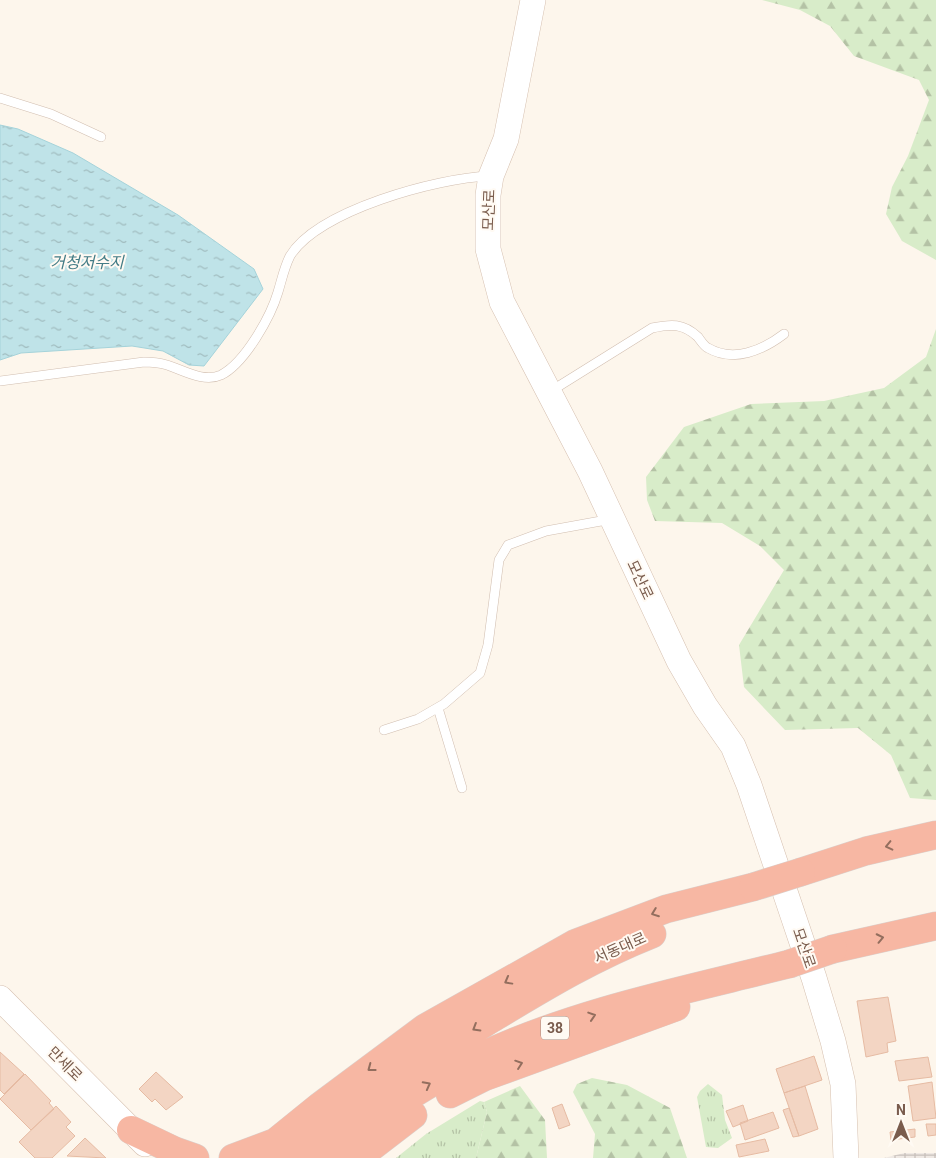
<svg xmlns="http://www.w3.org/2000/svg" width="936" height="1158" font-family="Roboto,'Noto Sans KR',sans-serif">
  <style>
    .industrial { fill: url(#industrial-grid) }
    .grass { fill: url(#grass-tufts) }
    .forest { fill: url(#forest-firs) }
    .water { fill: url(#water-ripples); stroke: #a5d3da }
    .building { fill: #f3d5c3; stroke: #e6bba3 }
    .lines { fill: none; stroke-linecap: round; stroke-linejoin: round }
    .lane-casing { stroke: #d1beb0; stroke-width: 10 }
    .secondary-casing { stroke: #d6c0b0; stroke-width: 26 }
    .highway-casing { stroke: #dad1cd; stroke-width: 29 }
    .lane { stroke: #fff; stroke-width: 9 }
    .secondary { stroke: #fff; stroke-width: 25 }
    .highway { stroke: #f7b7a3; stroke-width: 28 }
    .highway-bridge-casing { stroke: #dad1cd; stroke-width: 29; stroke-linecap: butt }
    .highway-bridge { stroke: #f7b7a3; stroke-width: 28 }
    .oneway { stroke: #936e5e }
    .labels { text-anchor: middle; stroke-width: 4; stroke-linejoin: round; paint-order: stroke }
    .shield { fill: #fffaf3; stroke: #a28b7f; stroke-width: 1 }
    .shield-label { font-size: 14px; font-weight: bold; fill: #7a5c4d }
    .street-label { font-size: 15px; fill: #7a5c4d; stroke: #fffaf3 }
    .water-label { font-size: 16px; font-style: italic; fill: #437c86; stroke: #fffaf3 }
  </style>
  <defs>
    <pattern id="industrial-grid" width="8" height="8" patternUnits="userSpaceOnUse" patternTransform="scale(1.25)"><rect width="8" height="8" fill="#efe9e4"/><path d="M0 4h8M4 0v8" fill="none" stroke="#c7c0bb"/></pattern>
    <pattern id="grass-tufts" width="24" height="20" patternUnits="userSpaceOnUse" patternTransform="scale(1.25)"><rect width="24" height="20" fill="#d8ecc9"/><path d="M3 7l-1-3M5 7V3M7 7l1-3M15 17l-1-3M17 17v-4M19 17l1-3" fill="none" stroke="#b4c2a5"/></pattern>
    <pattern id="forest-firs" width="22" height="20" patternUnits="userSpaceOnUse" patternTransform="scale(1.25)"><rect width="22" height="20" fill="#d8ecc9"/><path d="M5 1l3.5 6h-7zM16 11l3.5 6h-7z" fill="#b4c2a5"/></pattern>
    <pattern id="water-ripples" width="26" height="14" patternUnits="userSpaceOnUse" patternTransform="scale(1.25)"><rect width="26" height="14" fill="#bfe3e8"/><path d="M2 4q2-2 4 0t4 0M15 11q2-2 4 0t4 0" fill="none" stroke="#a0bbbe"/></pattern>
  </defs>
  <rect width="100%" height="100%" fill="#fdf6ec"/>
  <path class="industrial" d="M 904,1153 L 936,1153 L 936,1158 L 884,1158 Z"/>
  <path class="grass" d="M 708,1084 L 722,1095 L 725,1120 L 732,1138 L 718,1148 L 706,1147 L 697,1097 L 700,1091 Z
    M 480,1101 L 484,1102 L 487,1112 L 476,1158 L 396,1158 L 426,1134 Z"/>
  <path class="forest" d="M 762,0 L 936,0 L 936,260 L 902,241 L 886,214 L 892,187 L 908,156 L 929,100 L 919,80 L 854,56 L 830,26 L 800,10 Z
    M 936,329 L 936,800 L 910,798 L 891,755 L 858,728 L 785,730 L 744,687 L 739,645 L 784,570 L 760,546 L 722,523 L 655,521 L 647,500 L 646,477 L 684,427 L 751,404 L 824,401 L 884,388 L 926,357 Z
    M 592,1078 L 627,1085 L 670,1108 L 687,1158 L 593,1158 L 595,1134 L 573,1092 L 577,1084 Z
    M 520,1086 L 545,1120 L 547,1158 L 476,1158 L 487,1112 L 484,1102 Z"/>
  <path class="water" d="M 0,125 L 18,129 L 73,153 L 178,215 L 254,269 L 263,289 L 204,366 L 189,365 L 163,351 L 132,346 L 21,353 L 0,360 Z"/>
  <path class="building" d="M 888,997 L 896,1041 L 887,1043 L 888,1052 L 866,1057 L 857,1001 Z
    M 0,1052 L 24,1074 L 4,1094 L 0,1090 Z
    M 814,1056 L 822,1080 L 784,1093 L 776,1069 Z
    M 928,1057 L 932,1077 L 899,1081 L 895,1061 Z
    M 156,1072 L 183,1097 L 166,1110 L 155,1099 L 152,1102 L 139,1089 Z
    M 25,1074 L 51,1101 L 49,1103 L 54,1109 L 31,1130 L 0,1099 Z
    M 932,1082 L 936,1118 L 913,1121 L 908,1086 Z
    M 805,1086 L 818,1129 L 799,1136 L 784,1093 Z
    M 562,1104 L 570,1125 L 559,1129 L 552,1108 Z
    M 743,1105 L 748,1121 L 733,1127 L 726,1111 Z
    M 56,1106 L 71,1122 L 66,1127 L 75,1136 L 52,1158 L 35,1158 L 19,1142 Z
    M 789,1108 L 799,1136 L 793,1137 L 783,1110 Z
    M 773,1112 L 779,1128 L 745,1140 L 740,1123 Z
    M 926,1124 L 936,1124 L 936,1135 L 928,1136 Z
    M 915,1129 L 915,1137 L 891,1140 L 890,1132 Z
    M 85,1138 L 106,1158 L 67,1156 Z
    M 765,1139 L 769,1151 L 739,1157 L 736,1145 Z"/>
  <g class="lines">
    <defs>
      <path id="lane" d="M 0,98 L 51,114 L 101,137
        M 0,381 L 144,362 C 152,362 160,363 167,365 C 183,370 204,383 221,375 C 245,363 271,316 278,292 C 282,279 284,268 290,256 C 318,210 438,178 489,176
        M 551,391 L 652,328 C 671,324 683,323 698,337 C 701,341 704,346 708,348 C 734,363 763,350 784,334
        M 438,708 L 462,788
        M 384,730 L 418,719 L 444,704 L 480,673 L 488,645 L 499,560 L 508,545 L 546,531 L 612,519"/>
      <path id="secondary" d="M 533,0 L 506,139 L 491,176 L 488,195 L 488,249 L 502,302 L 590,471 L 679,661 L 705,706 L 733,746 L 749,785 L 814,978 L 833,1041 L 843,1084 L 846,1158
        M 0,998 L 145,1144"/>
      <path id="highway" d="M 801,872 L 866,851 L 936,835
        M 833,949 L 936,926
        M 450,1094 L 484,1077 L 676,1007
        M 131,1130 L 175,1151 L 195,1158
        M 233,1158 L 273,1143
        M 256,1158 L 319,1107 L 425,1028 L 576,943 L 666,909 L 753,887
        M 292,1158 C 356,1106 421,1062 491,1019 C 546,986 592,958 652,934
        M 323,1158 C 372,1119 424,1083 482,1056 C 578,1011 686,990 789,964
        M 357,1158 L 413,1115"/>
    </defs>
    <use href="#lane" class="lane-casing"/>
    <use href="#secondary" class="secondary-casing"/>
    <use href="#highway" class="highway-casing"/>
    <use href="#lane" class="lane"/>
    <use href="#secondary" class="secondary"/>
    <use href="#highway" class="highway"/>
    <defs>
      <path id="highway-bridge" d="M 753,887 L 801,872
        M 789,964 L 833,949"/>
    </defs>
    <use href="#highway-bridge" class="highway-bridge-casing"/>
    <use href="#highway-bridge" class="highway-bridge"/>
  </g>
  <defs><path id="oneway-chevron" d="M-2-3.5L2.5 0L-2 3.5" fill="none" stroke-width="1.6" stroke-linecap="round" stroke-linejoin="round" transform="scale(1.25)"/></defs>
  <g class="oneway">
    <use href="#oneway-chevron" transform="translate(889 846) rotate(167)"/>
    <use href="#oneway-chevron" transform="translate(655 913) rotate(159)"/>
    <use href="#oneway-chevron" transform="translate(880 938) rotate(-12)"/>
    <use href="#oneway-chevron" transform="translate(508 981) rotate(151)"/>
    <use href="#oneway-chevron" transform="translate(592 1016) rotate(-18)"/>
    <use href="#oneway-chevron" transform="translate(476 1028) rotate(149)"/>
    <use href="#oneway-chevron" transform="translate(519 1064) rotate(-19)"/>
    <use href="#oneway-chevron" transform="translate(371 1068) rotate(143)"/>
    <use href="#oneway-chevron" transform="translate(427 1085) rotate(-28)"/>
  </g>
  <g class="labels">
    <rect class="shield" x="541" y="1016.5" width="28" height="23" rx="4"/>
    <g class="shield-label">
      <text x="555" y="1033">38</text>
    </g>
    <g class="street-label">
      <text transform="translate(489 210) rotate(-88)" y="5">모산로</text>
      <text transform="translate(640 580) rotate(65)" y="5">모산로</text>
      <text transform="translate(620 948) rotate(-24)" y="5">서동대로</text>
      <text transform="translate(804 948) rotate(71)" y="5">모산로</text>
      <text transform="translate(65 1064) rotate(45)" y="5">만세로</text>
    </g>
    <g class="water-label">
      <text x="87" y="268">거청저수지</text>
    </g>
  </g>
  <g transform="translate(901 1123)" stroke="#fffaf3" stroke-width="4" paint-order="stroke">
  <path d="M0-4L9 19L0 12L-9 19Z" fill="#7a5c4d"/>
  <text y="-8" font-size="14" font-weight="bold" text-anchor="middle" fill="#7a5c4d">N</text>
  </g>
</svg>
